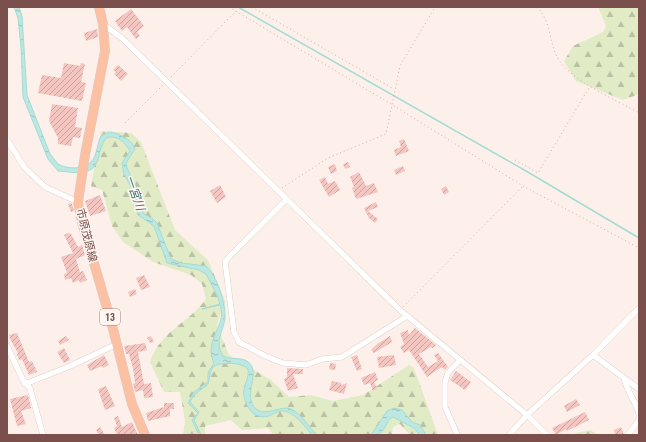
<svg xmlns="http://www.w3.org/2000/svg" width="646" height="442" font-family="'Roboto Condensed','Noto Sans JP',sans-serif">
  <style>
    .forest { fill: url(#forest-firs) }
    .water { fill: url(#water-ripples); stroke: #a3dbd3 }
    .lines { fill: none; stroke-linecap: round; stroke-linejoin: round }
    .stream { stroke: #a3dbd3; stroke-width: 1.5 }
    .building { fill: url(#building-hatch) }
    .minor-casing { stroke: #d3b6b2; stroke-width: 6 }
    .primary-casing { stroke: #dacecd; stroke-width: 10 }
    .path { stroke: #daa8a3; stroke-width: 1; stroke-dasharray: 1 3; stroke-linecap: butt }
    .minor { stroke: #fff; stroke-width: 5.5 }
    .primary { stroke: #fcc0a2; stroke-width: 9 }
    .labels { text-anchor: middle; stroke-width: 3; stroke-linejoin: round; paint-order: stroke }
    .shield { fill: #fff6f2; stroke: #a2817e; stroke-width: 1 }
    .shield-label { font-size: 10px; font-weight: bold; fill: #7a4f4c }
    .street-label { font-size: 11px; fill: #7a4f4c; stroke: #fff6f2 }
    .water-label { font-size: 12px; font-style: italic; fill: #3b7870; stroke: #fff6f2 }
  </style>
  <defs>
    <pattern id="forest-firs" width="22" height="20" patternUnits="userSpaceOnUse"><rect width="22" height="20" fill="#e1ecc7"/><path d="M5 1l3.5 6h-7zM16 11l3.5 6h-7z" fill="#bbc2a4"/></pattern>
    <pattern id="water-ripples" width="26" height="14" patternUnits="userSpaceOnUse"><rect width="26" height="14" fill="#bde8e2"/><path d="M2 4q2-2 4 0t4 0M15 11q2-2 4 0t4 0" fill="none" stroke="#9fbeb9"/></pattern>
    <pattern id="building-hatch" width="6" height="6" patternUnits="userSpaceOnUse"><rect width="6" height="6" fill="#f4c6c1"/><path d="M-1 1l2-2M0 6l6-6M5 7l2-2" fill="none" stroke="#cba39f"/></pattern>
  </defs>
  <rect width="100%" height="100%" fill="#fdf0eb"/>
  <path class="forest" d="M 598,7 L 639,7 L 639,94 L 623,100 L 576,81 L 564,61 L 573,46 L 603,32 L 606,26 Z
    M 101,131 L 131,133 L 141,142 L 175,230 L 208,260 L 225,301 L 217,325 L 229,355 L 271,380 L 289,397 L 311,395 L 333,401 L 363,395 L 409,365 L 414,368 L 438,435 L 410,435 L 400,424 L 393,427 L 392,435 L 273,435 L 268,428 L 242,430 L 231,420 L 205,426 L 205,435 L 183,435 L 185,421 L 180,392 L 164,392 L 150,362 C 161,330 189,323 206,299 L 202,284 L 191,275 L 153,262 L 123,242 L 112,226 L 102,190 L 91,186 Z
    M 590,430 L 599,435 L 573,435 L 576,433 Z"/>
  <path class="water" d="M 14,7 L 19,7 L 22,16 L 27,95 L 50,154 C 53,157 55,161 58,164 C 66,169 85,170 91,162 C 97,156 97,144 101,136 L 109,132 C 119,133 131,139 135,149 L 126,163 L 127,168 L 139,193 L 143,213 L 153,219 L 157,223 L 171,259 L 181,263 L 206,266 C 217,276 226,303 225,318 C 223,333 214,341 223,356 C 230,360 240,357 247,361 C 263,372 241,395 256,409 C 265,417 280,405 291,409 C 302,414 308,427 317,435 L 312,435 C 304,426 296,413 284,411 C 279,410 274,414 269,416 C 255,420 246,408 244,396 C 242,387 250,378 248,369 C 242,362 222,362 214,366 L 211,370 L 208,384 L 194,395 L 190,402 L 199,412 L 194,420 L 201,435 L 199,435 L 192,420 L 198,413 L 188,403 L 194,392 L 208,382 L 208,373 L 214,363 C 203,338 228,326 220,305 L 202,309 L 220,304 L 217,295 L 206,274 L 199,270 L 167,263 L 154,226 L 138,215 L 133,190 L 124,174 L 122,163 L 130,151 C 125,142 116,134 106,138 C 101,145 100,152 98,159 C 93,178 73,172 58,171 L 48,159 L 23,97 L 21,47 L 18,18 Z
    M 394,408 L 402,410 L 412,422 L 420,425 L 426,435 L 420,435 L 414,428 L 393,417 C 383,422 388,435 371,435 L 387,411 Z"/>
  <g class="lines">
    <path class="stream" d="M 238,7 L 526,171 L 639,238"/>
  </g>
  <path class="building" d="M 131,9 L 144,26 L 137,32 L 140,36 L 136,39 L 127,27 L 122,31 L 115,21 Z
    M 97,29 L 98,37 L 86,41 L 84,33 Z
    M 64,63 L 80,66 L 81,63 L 85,64 L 81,82 L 86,83 L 82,101 L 38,93 L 42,75 L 61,78 Z
    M 118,65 L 128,74 L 121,81 L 114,74 L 116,72 L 113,70 Z
    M 52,104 L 78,108 L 75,127 L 82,128 L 80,138 L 73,137 L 71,146 L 58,144 L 58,138 L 49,121 Z
    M 404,139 L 409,151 L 396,156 L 394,150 L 401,147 L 399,141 Z
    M 348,162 L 350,167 L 345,169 L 343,164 Z
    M 335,164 L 337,171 L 331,174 L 328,167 Z
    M 403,166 L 405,171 L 396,175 L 394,170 Z
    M 359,172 L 366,186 L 374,183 L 378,192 L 356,199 L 352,188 L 354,187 L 350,177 Z
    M 325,177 L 328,184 L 335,181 L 340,190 L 329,197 L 319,180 Z
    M 220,185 L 226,197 L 217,203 L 210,191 Z
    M 446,186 L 449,192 L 444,195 L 441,189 Z
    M 100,195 L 106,211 L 90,216 L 85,201 Z
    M 376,202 L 378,207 L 368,211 L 378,219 L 375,223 L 369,218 L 364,208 Z
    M 70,203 L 72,204 L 74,211 L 71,212 L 68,204 Z
    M 68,233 L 71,234 L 78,247 L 82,245 L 85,255 L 76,259 L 80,272 L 83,271 L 87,280 L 80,283 L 79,280 L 73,283 L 71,278 L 65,280 L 64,274 L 67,273 L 61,257 L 73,253 L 64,235 Z
    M 144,275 L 150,287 L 141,290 L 136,278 Z
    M 135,289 L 137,294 L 130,297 L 128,292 Z
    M 415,328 L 436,345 L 433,348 L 431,347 L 419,354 L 428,367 L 438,361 L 434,355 L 438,353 L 448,367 L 445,370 L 442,367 L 427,377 L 409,350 L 404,353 L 400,347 L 404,344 L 400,333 L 408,330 L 409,335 Z
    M 17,333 L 29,362 L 32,361 L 37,372 L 29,375 L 22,359 L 19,360 L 17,355 L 18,353 L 10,339 L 9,335 Z
    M 66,336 L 69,340 L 60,345 L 58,341 Z
    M 151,336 L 154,342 L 150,343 L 147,338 Z
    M 390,336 L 392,342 L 374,353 L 371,350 L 377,344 Z
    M 145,343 L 147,350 L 138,352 L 144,384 L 151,383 L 153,397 L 144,398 L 143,390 L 135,392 L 133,384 L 135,383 L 133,368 L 129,354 L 126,354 L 124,346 Z
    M 64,348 L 70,360 L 64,363 L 57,352 Z
    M 104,355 L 109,365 L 103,368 L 102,366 L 90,371 L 87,365 Z
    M 357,355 L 362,369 L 357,371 L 351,357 Z
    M 394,355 L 396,365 L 379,368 L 377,357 Z
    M 330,363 L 336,364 L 335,370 L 329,369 Z
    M 287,368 L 303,369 L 303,374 L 293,374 L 298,388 L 288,391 L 284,379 L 287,377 Z
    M 456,371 L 471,382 L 465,390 L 450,380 Z
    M 375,372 L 378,380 L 374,382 L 377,389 L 373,391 L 370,383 L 364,385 L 361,378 Z
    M 332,381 L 341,383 L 341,385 L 347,383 L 344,394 L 329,390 Z
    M 106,386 L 115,406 L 105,410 L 98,389 Z
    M 28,395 L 31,408 L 21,411 L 26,424 L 17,426 L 10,399 Z
    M 576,399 L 580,405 L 567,412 L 564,406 Z
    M 164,403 L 174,403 L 174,409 L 170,409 L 170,416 L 148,421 L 146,413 L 164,407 Z
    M 585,412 L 589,420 L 567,431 L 566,429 L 556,435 L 552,428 Z
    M 118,416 L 122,427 L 132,422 L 138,435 L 117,435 L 114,428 L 117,426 L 114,418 Z
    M 100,427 L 105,435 L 99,435 L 96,430 Z
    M 621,427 L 624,435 L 615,435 L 614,430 Z"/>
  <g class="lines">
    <defs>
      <path id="minor" d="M 103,24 L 123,39 L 400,310 L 527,415 L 547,435
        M 7,140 L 25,168 L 45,187 L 78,202
        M 287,199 L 225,261 L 234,332 L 239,342 L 265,356 L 283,363 L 306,365 L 322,359 L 342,357 L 407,316
        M 7,346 L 23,380 L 30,388 L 43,435
        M 593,355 L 639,389
        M 624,378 C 625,389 642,410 639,419 C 637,424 631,430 628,435
        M 25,384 L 68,367 L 117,344
        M 457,434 L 445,407 L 445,382 L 448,373 L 460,360
        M 509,435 L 527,415 L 593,355 L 639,308"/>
      <path id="primary" d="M 99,7 L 103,24 L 105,51 L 85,155 L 78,202 L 82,222 L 112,325 L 132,404 L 145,435"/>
    </defs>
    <use href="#minor" class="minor-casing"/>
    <use href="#primary" class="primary-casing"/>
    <path class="path" d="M 229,7 L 391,104 L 523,186 L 639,248
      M 252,7 L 394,89
      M 537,7 C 553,23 548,47 561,63 C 579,85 615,99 639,113
      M 171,77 L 236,11
      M 125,123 L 163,85
      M 515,160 L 538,173 L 590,86
      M 282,188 L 328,158 L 386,134 L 400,66 L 435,7
      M 403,307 L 522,187"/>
    <use href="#minor" class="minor"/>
    <use href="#primary" class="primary"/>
  </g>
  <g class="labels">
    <rect class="shield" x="100" y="309" width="20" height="16" rx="3"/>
    <g class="shield-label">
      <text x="110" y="321">13</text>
    </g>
    <g class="street-label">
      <text transform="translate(87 235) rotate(76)" y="4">市原茂原線</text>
    </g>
    <g class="water-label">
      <text transform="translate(135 193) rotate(71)" y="4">一宮川</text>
    </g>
  </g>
  <rect width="646" height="442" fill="none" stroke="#7a4f4c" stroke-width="16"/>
</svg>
